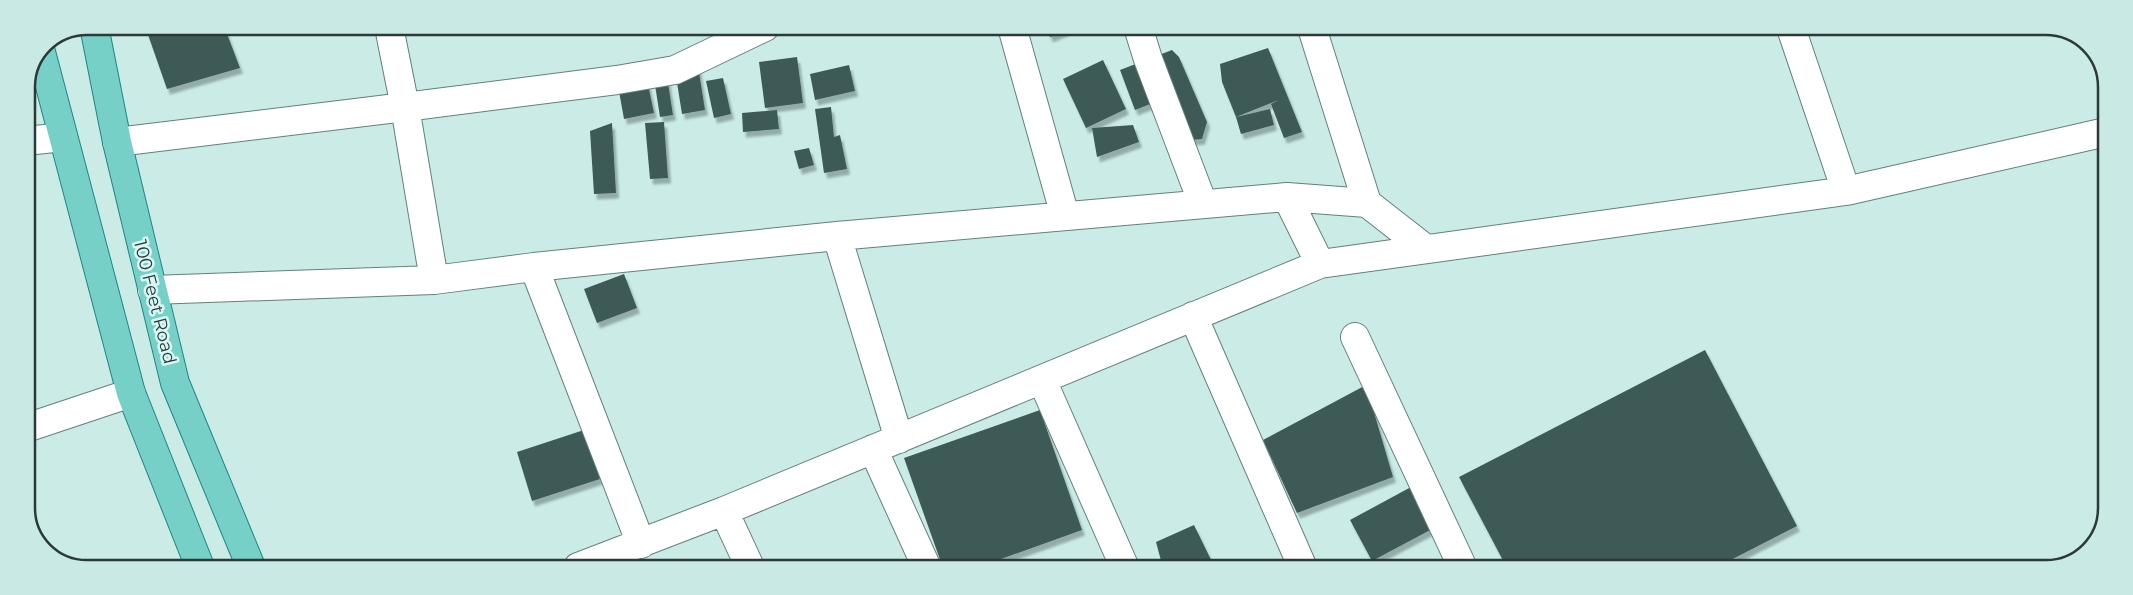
<svg xmlns="http://www.w3.org/2000/svg" width="2133" height="595" font-family="Montserrat,sans-serif">
  <style>
    .building { fill: #3e5a57; filter: url(#shadow) }
    .lines { fill: none; stroke-linecap: round; stroke-linejoin: round }
    .minor-casing { stroke: #63807c; stroke-width: 30 }
    .major-casing { stroke: #20867e; stroke-width: 30 }
    .minor { stroke: #fff; stroke-width: 28 }
    .major { stroke: #76d0c8; stroke-width: 28 }
    .labels { text-anchor: middle; stroke-width: 5; stroke-linejoin: round; paint-order: stroke }
    .street-label { font-size: 18px; fill: #2c3937; stroke: #d7f8f4 }
    .rim { fill: none; stroke: #2c3937; stroke-width: 2.5 }
  </style>
  <defs>
    <filter id="shadow"><feDropShadow dx="3" dy="5.5" stdDeviation="1" flood-color="#0004"/></filter>
  </defs>
  <rect width="100%" height="100%" fill="#caebe6"/>
  <path class="building" d="M 145,26 L 224,26 L 240,68 L 167,89 Z
    M 1046,27 L 1074,27 L 1050,37 Z
    M 1268,48 L 1302,132 L 1284,138 L 1271,104 L 1279,100 L 1236,117 L 1222,82 L 1220,64 Z
    M 1172,50 L 1179,57 L 1207,122 L 1202,139 L 1180,141 L 1163,99 L 1135,110 L 1120,70 Z
    M 797,57 L 803,103 L 765,108 L 759,62 Z
    M 1103,60 L 1126,109 L 1086,128 L 1063,79 Z
    M 849,65 L 855,91 L 815,100 L 810,74 Z
    M 698,66 L 705,110 L 682,114 L 675,70 Z
    M 666,70 L 673,115 L 660,117 L 653,72 Z
    M 646,75 L 654,113 L 624,119 L 617,80 Z
    M 723,78 L 731,114 L 714,118 L 706,81 Z
    M 831,107 L 834,137 L 840,135 L 847,169 L 824,173 L 815,109 Z
    M 1270,109 L 1274,125 L 1241,134 L 1236,117 Z
    M 777,110 L 779,129 L 743,132 L 742,113 Z
    M 664,122 L 668,178 L 650,179 L 645,123 Z
    M 612,123 L 616,193 L 594,194 L 590,131 Z
    M 1133,125 L 1139,142 L 1097,157 L 1092,128 Z
    M 809,148 L 814,165 L 799,169 L 794,151 Z
    M 624,274 L 637,308 L 597,323 L 584,289 Z
    M 1705,350 L 1797,526 L 1715,568 L 1507,568 L 1459,477 Z
    M 1366,385 L 1393,477 L 1297,513 L 1263,440 Z
    M 1040,410 L 1082,530 L 976,568 L 943,568 L 904,458 Z
    M 584,430 L 600,479 L 532,501 L 517,452 Z
    M 1411,487 L 1434,528 L 1372,561 L 1350,520 Z
    M 1194,525 L 1215,568 L 1163,568 L 1156,542 Z"/>
  <g class="lines">
    <defs>
      <path id="minor" d="M 1012,27 L 1065,216
        M 1138,27 L 1148,59 L 1203,204
        M 1312,28 L 1367,203 L 1426,249
        M 1791,28 L 1846,191
        M 26,141 L 63,137
        M 117,142 L 405,107 L 389,27
        M 1287,197 L 1367,203
        M 837,236 L 899,439
        M 534,267 L 641,544
        M 434,280 L 405,107 L 617,80 L 675,70 L 765,27
        M 152,290 L 434,280 L 534,267 L 837,236 L 1287,197 L 1320,264
        M 1193,316 L 1303,568
        M 1355,337 L 1463,568
        M 1042,380 L 1125,568
        M 26,428 L 131,393
        M 873,449 L 927,568
        M 724,511 L 750,567
        M 578,567 L 724,511 L 1320,264 L 1846,191 L 2106,132"/>
      <path id="major" d="M 94,26 L 117,142 L 175,383 L 251,567
        M 41,52 L 131,393 L 200,567"/>
    </defs>
    <use href="#minor" class="minor-casing"/>
    <use href="#major" class="major-casing"/>
    <use href="#minor" class="minor"/>
    <use href="#major" class="major"/>
  </g>
  <g class="labels">
    <g class="street-label">
      <text transform="translate(155 302) rotate(76)" y="6">100 Feet Road</text>
    </g>
  </g>
  <path d="M0 0H2133V595H0ZM87 35H2046A52 52 0 0 1 2098 87V508A52 52 0 0 1 2046 560H87A52 52 0 0 1 35 508V87A52 52 0 0 1 87 35Z" fill="#c9e9e5" fill-rule="evenodd"/>
  <path class="rim" d="M87 35H2046A52 52 0 0 1 2098 87V508A52 52 0 0 1 2046 560H87A52 52 0 0 1 35 508V87A52 52 0 0 1 87 35Z"/>
</svg>
